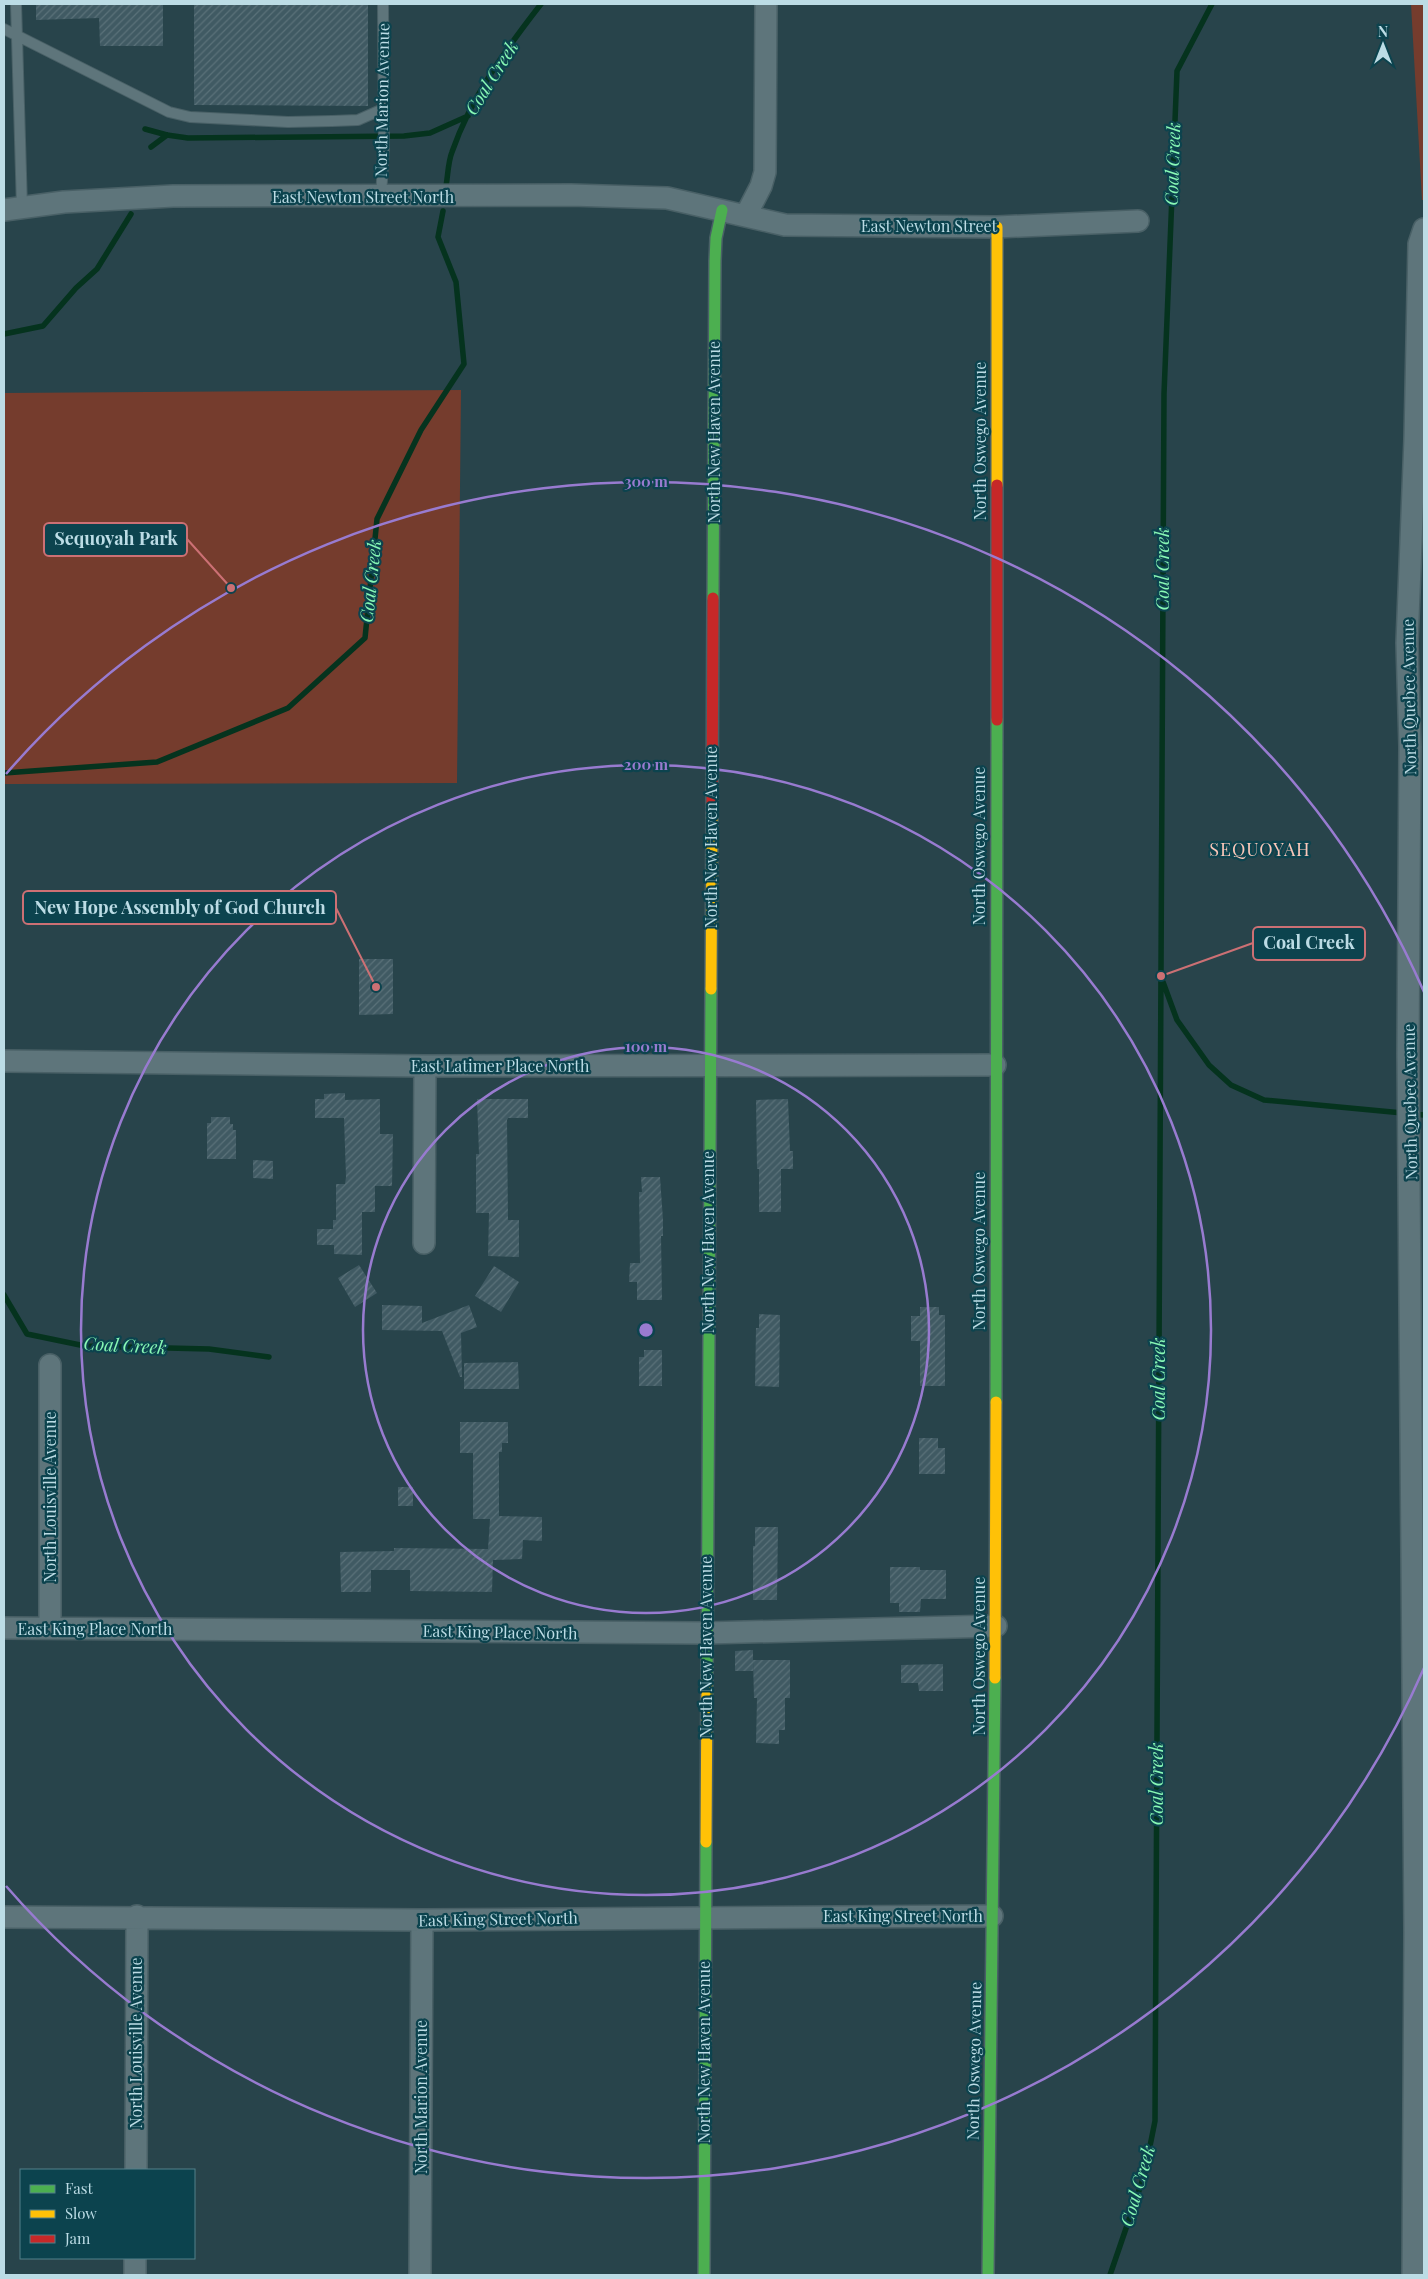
<svg xmlns="http://www.w3.org/2000/svg" width="1428" height="2279" font-family="'Playfair Display',serif">
  <style>
    .park { fill: #753c2d }
    .lines { fill: none; stroke-linecap: round; stroke-linejoin: round }
    .stream { stroke: #05331e; stroke-width: 5.5 }
    .building { fill: url(#building-hatch) }
    .lane-casing { stroke: #496066; stroke-width: 12 }
    .street-casing { stroke: #496066; stroke-width: 24 }
    .fast-casing { stroke: #496066; stroke-width: 14 }
    .slow-casing { stroke: #496066; stroke-width: 14 }
    .jam-casing { stroke: #496066; stroke-width: 14 }
    .lane { stroke: #5e757b; stroke-width: 10 }
    .street { stroke: #5e757b; stroke-width: 21 }
    .fast { stroke: #4caf50; stroke-width: 11 }
    .slow { stroke: #ffc107; stroke-width: 11 }
    .jam { stroke: #c62828; stroke-width: 11 }
    .ring { fill: none; stroke: #987bd0; stroke-width: 2.5 }
    .labels { text-anchor: middle; stroke-width: 4.5; stroke-linejoin: round; paint-order: stroke }
    .street-label { font-size: 16px; fill: #bcdce5; stroke: #0c434e }
    .water-label { font-size: 18px; font-style: italic; fill: #88f8b5; stroke: #0c434e }
    .neighbourhood-label { font-size: 18px; letter-spacing: 1px; fill: #f9c7b9; stroke: #0c434e }
    .centre { fill: #987bd0; stroke: #0c434e; stroke-width: 2.5 }
    .ring-label { font-size: 15px; text-anchor: middle; font-weight: bold; fill: #987bd0; stroke: #0c434e; stroke-width: 4.5; stroke-linejoin: round; paint-order: stroke }
    .leader { fill: none; stroke: #cc7074; stroke-width: 2 }
    .callout-dot { fill: #cc7074; stroke: #0c434e; stroke-width: 2 }
    .callout { fill: #0c434e; stroke: #cc7074; stroke-width: 2 }
    .callout-label { font-size: 18px; text-anchor: middle; font-weight: bold; fill: #bcdce5 }
  </style>
  <defs>
    <pattern id="building-hatch" width="6" height="6" patternUnits="userSpaceOnUse" patternTransform="scale(1.25)"><rect width="6" height="6" fill="#405a63"/><path d="M-1 1l2-2M0 6l6-6M5 7l2-2" fill="none" stroke="#5a7179"/></pattern>
  </defs>
  <rect width="100%" height="100%" fill="#28444b"/>
  <path class="park" d="M 1411,4 L 1424,4 L 1424,200 L 1422,200 Z
    M 461,390 L 457,783 L 4,784 L 4,393 Z"/>
  <g class="lines">
    <path class="stream" d="M 145,129 L 167,135 L 188,138 L 404,136 L 430,133 L 468,116
      M 151,147 L 167,135
      M 446,186 C 448,175 448,162 452,152 C 471,97 506,49 541,4
      M 4,334 L 43,326 L 76,288 L 97,269 L 131,214
      M 4,773 L 157,762 L 288,708 L 365,638 L 377,519 L 421,430 L 464,364 L 456,282 L 438,237 L 443,211
      M 1163,982 L 1177,1020 L 1209,1065 L 1231,1085 L 1264,1100 L 1424,1115
      M 4,1295 L 27,1334 L 85,1346 L 209,1349 L 269,1357
      M 1110,2275 L 1144,2176 L 1155,2121 L 1164,394 L 1177,71 L 1212,4"/>
  </g>
  <path class="building" d="M 36,4 L 163,4 L 163,46 L 100,46 L 99,18 L 36,20 Z
    M 194,4 L 368,4 L 368,106 L 194,105 Z
    M 359,959 L 393,959 L 393,1014 L 359,1015 Z
    M 345,1093 L 345,1100 L 380,1099 L 380,1134 L 393,1134 L 392,1186 L 375,1186 L 375,1212 L 362,1212 L 362,1255 L 334,1254 L 334,1245 L 317,1245 L 317,1229 L 333,1229 L 333,1220 L 336,1220 L 336,1184 L 345,1184 L 346,1177 L 344,1118 L 315,1118 L 315,1099 L 324,1099 L 324,1094 Z
    M 477,1099 L 528,1099 L 528,1118 L 508,1118 L 507,1120 L 508,1220 L 519,1220 L 519,1257 L 488,1256 L 489,1213 L 476,1213 L 476,1154 L 479,1154 Z
    M 788,1099 L 790,1151 L 793,1151 L 793,1169 L 781,1169 L 781,1212 L 759,1212 L 759,1169 L 757,1169 L 756,1100 Z
    M 211,1117 L 230,1117 L 230,1124 L 233,1124 L 233,1130 L 236,1130 L 236,1159 L 207,1159 L 207,1123 L 211,1123 Z
    M 253,1160 L 273,1161 L 273,1179 L 253,1178 Z
    M 641,1177 L 660,1177 L 663,1220 L 663,1236 L 661,1236 L 662,1300 L 637,1300 L 637,1282 L 629,1282 L 630,1263 L 640,1263 L 639,1192 L 642,1192 Z
    M 359,1265 L 377,1293 L 355,1307 L 338,1278 Z
    M 494,1266 L 519,1282 L 501,1312 L 475,1296 Z
    M 382,1305 L 422,1306 L 422,1323 L 469,1305 L 477,1327 L 461,1333 L 462,1377 L 460,1377 L 442,1331 L 382,1330 Z
    M 920,1307 L 939,1307 L 939,1315 L 945,1315 L 945,1386 L 920,1386 L 920,1341 L 911,1341 L 911,1316 L 920,1316 Z
    M 759,1314 L 780,1315 L 779,1387 L 755,1386 L 756,1328 L 759,1328 Z
    M 644,1350 L 662,1350 L 662,1386 L 639,1386 L 639,1357 L 644,1357 Z
    M 518,1362 L 519,1389 L 464,1389 L 464,1363 Z
    M 460,1422 L 508,1422 L 508,1443 L 502,1443 L 502,1452 L 499,1452 L 499,1516 L 542,1517 L 542,1541 L 523,1540 L 522,1559 L 493,1560 L 492,1592 L 410,1591 L 410,1570 L 371,1570 L 371,1592 L 341,1592 L 340,1552 L 394,1551 L 394,1548 L 488,1549 L 490,1519 L 473,1519 L 473,1453 L 460,1453 Z
    M 919,1438 L 938,1438 L 938,1448 L 945,1448 L 945,1474 L 919,1474 Z
    M 398,1487 L 413,1487 L 413,1506 L 398,1506 Z
    M 755,1527 L 778,1527 L 777,1600 L 753,1600 L 753,1546 L 755,1546 Z
    M 890,1567 L 920,1567 L 920,1570 L 946,1570 L 946,1599 L 921,1599 L 920,1612 L 899,1612 L 899,1603 L 890,1603 Z
    M 753,1650 L 753,1671 L 735,1671 L 735,1651 Z
    M 753,1660 L 790,1660 L 790,1698 L 785,1698 L 785,1730 L 779,1730 L 779,1744 L 756,1743 L 757,1698 L 754,1698 Z
    M 943,1664 L 943,1691 L 919,1691 L 918,1683 L 901,1683 L 901,1665 Z"/>
  <g class="lines">
    <defs>
      <path id="lane" d="M 16,4 L 22,208
        M 4,29 L 169,112 L 190,117 L 288,122 L 332,121 L 358,120 L 383,109
        M 381,197 L 384,146 L 383,4"/>
      <path id="street" d="M 4,210 L 64,202 L 173,196 L 571,195 L 667,198 L 785,225 L 997,227 L 1138,221
        M 746,215 L 761,186 L 765,172 L 766,4
        M 4,1061 L 425,1066 L 995,1065
        M 424,1243 L 425,1066
        M 4,1628 L 706,1633 L 996,1626
        M 50,1628 L 50,1365
        M 4,1917 L 422,1920 L 992,1916
        M 136,2170 L 137,1916
        M 135,2275 L 135,2258
        M 420,2275 L 422,1920
        M 1413,2275 L 1415,1933 L 1408,1054 L 1410,747 L 1407,643 L 1415,439 L 1419,244 L 1424,229"/>
      <path id="fast" d="M 713,598 L 715,261 L 716,238 L 722,210
        M 996,1402 L 997,720
        M 707,1677 L 711,989
        M 704,2275 L 706,1842
        M 988,2275 L 995,1678"/>
      <path id="slow" d="M 997,485 L 997,227
        M 711,989 L 712,817
        M 995,1678 L 996,1402
        M 706,1842 L 707,1677"/>
      <path id="jam" d="M 997,720 L 997,485
        M 712,817 L 713,598"/>
    </defs>
    <use href="#lane" class="lane-casing"/>
    <use href="#street" class="street-casing"/>
    <use href="#fast" class="fast-casing"/>
    <use href="#slow" class="slow-casing"/>
    <use href="#jam" class="jam-casing"/>
    <use href="#lane" class="lane"/>
    <use href="#street" class="street"/>
    <use href="#fast" class="fast"/>
    <use href="#slow" class="slow"/>
    <use href="#jam" class="jam"/>
  </g>
  <g class="ring">
    <circle cx="646" cy="1330" r="283"/>
    <circle cx="646" cy="1330" r="565"/>
    <path d="M1424 1668A848 848 0 0 1 6 1886M6 774A848 848 0 0 1 1424 992"/>
  </g>
  <g class="labels">
    <g class="street-label">
      <text transform="translate(382 100) rotate(-89)" y="6">North Marion Avenue</text>
      <text x="363" y="203">East Newton Street North</text>
      <text x="929" y="232">East Newton Street</text>
      <text transform="translate(714 432) rotate(-90)" y="6">North New Haven Avenue</text>
      <text transform="translate(980 441) rotate(-90)" y="6">North Oswego Avenue</text>
      <text transform="translate(1409 697) rotate(-91)" y="6">North Quebec Avenue</text>
      <text transform="translate(711 837) rotate(-90)" y="6">North New Haven Avenue</text>
      <text transform="translate(979 846) rotate(-90)" y="6">North Oswego Avenue</text>
      <text x="500" y="1072">East Latimer Place North</text>
      <text transform="translate(1410 1102) rotate(-91)" y="6">North Quebec Avenue</text>
      <text transform="translate(708 1242) rotate(-90)" y="6">North New Haven Avenue</text>
      <text transform="translate(979 1251) rotate(-90)" y="6">North Oswego Avenue</text>
      <text transform="translate(50 1497) rotate(-90)" y="6">North Louisville Avenue</text>
      <text x="95" y="1635">East King Place North</text>
      <text transform="translate(500 1632) rotate(1)" y="6">East King Place North</text>
      <text transform="translate(706 1647) rotate(-90)" y="6">North New Haven Avenue</text>
      <text transform="translate(979 1656) rotate(-90)" y="6">North Oswego Avenue</text>
      <text x="903" y="1922">East King Street North</text>
      <text transform="translate(498 1919) rotate(-1)" y="6">East King Street North</text>
      <text transform="translate(136 2043) rotate(-90)" y="6">North Louisville Avenue</text>
      <text transform="translate(704 2052) rotate(-90)" y="6">North New Haven Avenue</text>
      <text transform="translate(974 2061) rotate(-89)" y="6">North Oswego Avenue</text>
      <text transform="translate(421 2097) rotate(-90)" y="6">North Marion Avenue</text>
    </g>
    <g class="water-label">
      <text transform="translate(492 78) rotate(-58)" y="6">Coal Creek</text>
      <text transform="translate(1173 164) rotate(-88)" y="6">Coal Creek</text>
      <text transform="translate(1163 569) rotate(-90)" y="6">Coal Creek</text>
      <text transform="translate(371 581) rotate(-84)" y="6">Coal Creek</text>
      <text transform="translate(125 1346) rotate(3)" y="6">Coal Creek</text>
      <text transform="translate(1159 1379) rotate(-90)" y="6">Coal Creek</text>
      <text transform="translate(1157 1784) rotate(-90)" y="6">Coal Creek</text>
      <text transform="translate(1138 2186) rotate(-74)" y="6">Coal Creek</text>
    </g>
    <g class="neighbourhood-label">
      <text x="1260" y="856">SEQUOYAH</text>
    </g>
  </g>
  <circle cx="646" cy="1330" r="8" class="centre"/>
  <g class="ring-label">
    <text x="646" y="487">300 m</text>
    <text x="646" y="770">200 m</text>
    <text x="646" y="1052">100 m</text>
  </g>
  <path class="leader" d="M231 588L187 539M376 987L336 908M1161 976L1253 943"/>
  <g class="callout-dot">
    <circle cx="231" cy="588" r="5"/>
    <circle cx="376" cy="987" r="5"/>
    <circle cx="1161" cy="976" r="5"/>
  </g>
  <g class="callout">
    <rect x="44" y="523" width="143" height="33" rx="5"/>
    <rect x="23" y="891" width="313" height="33" rx="5"/>
    <rect x="1253" y="927" width="112" height="33" rx="5"/>
  </g>
  <g class="callout-label">
    <text x="116" y="545">Sequoyah Park</text>
    <text x="180" y="914">New Hope Assembly of God Church</text>
    <text x="1309" y="949">Coal Creek</text>
  </g>
  <rect width="1428" height="2279" fill="none" stroke="#bcdce5" stroke-width="10"/>
  <rect x="20" y="2169" width="175" height="90" fill="#0c434e" stroke="#52808a"/>
  <rect x="30" y="2185" width="25" height="8" fill="#4caf50" stroke="#52808a"/>
  <text x="65" y="2194" font-size="15" fill="#bcdce5">Fast</text>
  <rect x="30" y="2210" width="25" height="8" fill="#ffc107" stroke="#52808a"/>
  <text x="65" y="2219" font-size="15" fill="#bcdce5">Slow</text>
  <rect x="30" y="2235" width="25" height="8" fill="#c62828" stroke="#52808a"/>
  <text x="65" y="2244" font-size="15" fill="#bcdce5">Jam</text>
  <g transform="translate(1383 45)" stroke="#0c434e" stroke-width="4" paint-order="stroke">
  <path d="M0-4L9 19L0 12L-9 19Z" fill="#bcdce5"/>
  <text y="-8" font-size="14" font-weight="bold" text-anchor="middle" fill="#bcdce5">N</text>
  </g>
</svg>
